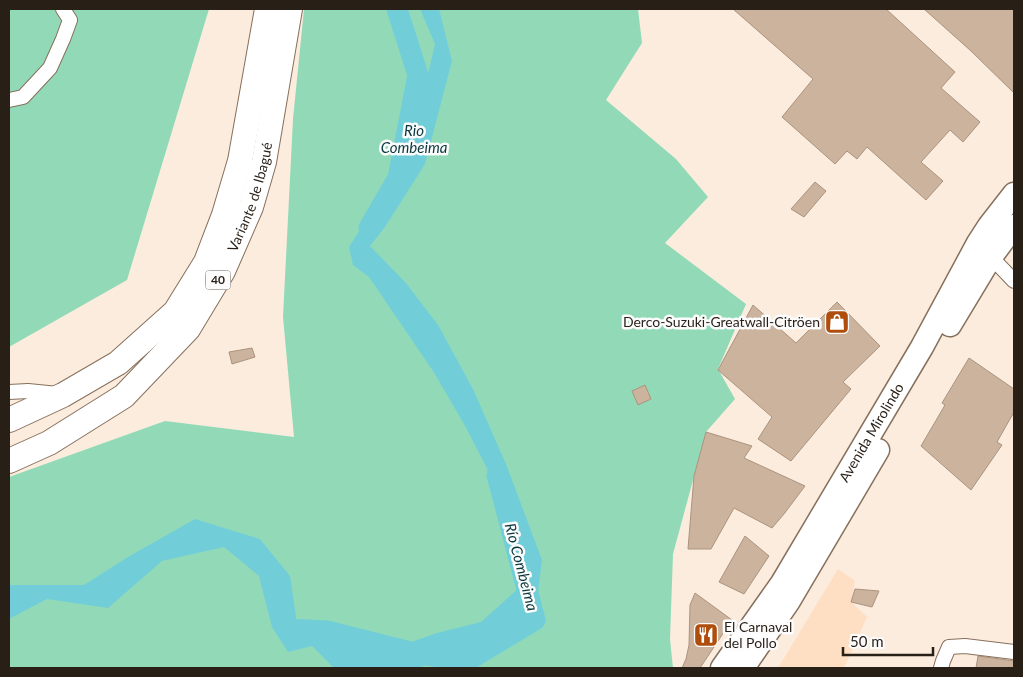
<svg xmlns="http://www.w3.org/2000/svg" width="1023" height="677" font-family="Lato,sans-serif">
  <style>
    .built { fill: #ffdfc3 }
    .green { fill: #92dab7 }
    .water { fill: #71ced9 }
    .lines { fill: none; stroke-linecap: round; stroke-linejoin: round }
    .river { stroke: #71ced9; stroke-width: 21 }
    .building { fill: #cbb39d; stroke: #ab937e }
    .minor-casing { stroke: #86705c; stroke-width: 16 }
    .primary-casing { stroke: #86705c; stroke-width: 25 }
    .trunk-casing { stroke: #86705c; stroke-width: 26 }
    .minor { stroke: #fff; stroke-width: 14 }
    .primary { stroke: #fff; stroke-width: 22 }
    .trunk { stroke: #fff; stroke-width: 24 }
    .labels { text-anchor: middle; stroke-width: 5; stroke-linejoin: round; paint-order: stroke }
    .shield { fill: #fcfcfc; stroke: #68615c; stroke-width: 1 }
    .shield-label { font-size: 12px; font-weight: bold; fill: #281f17 }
    .street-label { font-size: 14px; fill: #281f17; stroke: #fcfcfc }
    .poi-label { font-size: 14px; fill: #281f17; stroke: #fcfcfc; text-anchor: end }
    .water-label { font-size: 15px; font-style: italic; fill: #09373d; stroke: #fcfcfc }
  </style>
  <rect width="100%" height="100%" fill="#fbecde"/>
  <path class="built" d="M 838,569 L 855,581 L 851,602 L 867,617 L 844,668 L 778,668 Z"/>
  <path class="green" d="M 9,9 L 209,9 L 127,280 L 9,347 Z
    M 304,9 L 638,9 L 642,43 L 606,100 L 676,159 L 708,197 L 665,243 L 746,304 L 718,369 L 735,399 L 706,432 L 673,554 L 670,639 L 673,668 L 9,668 L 9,477 L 165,421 L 294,437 L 283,317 L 293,119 Z"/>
  <path class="water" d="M 420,9 L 439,9 L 452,61 L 425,164 L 385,227 L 370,246 L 406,283 L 438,325 L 473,389 L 506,464 L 542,560 L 536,608 L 496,655 L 427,665 L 417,668 L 334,668 L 312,646 L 288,652 L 272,627 L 259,576 L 224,547 L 162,561 L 108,608 L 47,599 L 9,619 L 9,586 L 10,585 L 84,585 L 128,557 L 195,519 L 260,539 L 290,576 L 297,624 L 377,654 L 437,633 L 481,622 L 519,588 L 517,526 L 464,424 L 433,371 L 369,277 L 353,265 L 349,247 L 365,222 L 394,193 L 397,130 L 422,99 L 435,44 Z"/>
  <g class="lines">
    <path class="river" d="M 369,228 L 398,178 L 418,75 L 397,9
      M 286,626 L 287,629 L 327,631 L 414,653 L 467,661 L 535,620 L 497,475"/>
  </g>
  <path class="building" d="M 733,9 L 886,9 L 955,72 L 941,88 L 980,122 L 963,142 L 950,130 L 921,162 L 943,181 L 926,200 L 867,147 L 857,159 L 847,151 L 835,164 L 782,117 L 813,79 Z
    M 924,9 L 1014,9 L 1014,93 L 971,51 Z
    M 815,182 L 826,191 L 804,217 L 791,209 Z
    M 837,302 L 880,346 L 843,382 L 851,389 L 791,461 L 758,439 L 772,417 L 718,370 L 753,305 L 796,343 Z
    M 252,348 L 255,357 L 232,364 L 229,352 Z
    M 969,358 L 1014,389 L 1014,412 L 997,442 L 1002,445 L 971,490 L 921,446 L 945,405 L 942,403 Z
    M 645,385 L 651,399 L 638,405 L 632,391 Z
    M 706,432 L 752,446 L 744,458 L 805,486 L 784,514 L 772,528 L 734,508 L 711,549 L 688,549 L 694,476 Z
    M 745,536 L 769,556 L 744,594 L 719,582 Z
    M 855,589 L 879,591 L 872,607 L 851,602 Z
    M 695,593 L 732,620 L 700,668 L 682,668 L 686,659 L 689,645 L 690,605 Z
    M 978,656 L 1014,661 L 1014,668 L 976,668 Z"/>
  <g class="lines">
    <defs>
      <path id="minor" d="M 9,100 L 23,97 L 50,68 L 63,39 L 70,20 L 63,9
        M 991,257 L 1014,281
        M 9,392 L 28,391 L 58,394
        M 941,668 L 943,661 L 949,647 L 965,646 L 1014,652"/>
      <g id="primary">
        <path d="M 950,325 L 991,257 L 1014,226"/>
        <path id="s1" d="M 722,668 L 782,583 L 922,347 L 978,243 L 989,226 L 1014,194"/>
        <path d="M 743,668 L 789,601 L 878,450"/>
      </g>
      <g id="trunk">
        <path d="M 9,420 L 63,395 L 118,363 L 175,312 L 206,262 L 224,215 L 240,161 L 267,9"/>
        <path id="s2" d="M 9,461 L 49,443 L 124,396 L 188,329 L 223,271 L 251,207 L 264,162 L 290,9"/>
      </g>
    </defs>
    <use href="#minor" class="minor-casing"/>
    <use href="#primary" class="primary-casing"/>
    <use href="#trunk" class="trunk-casing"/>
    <use href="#minor" class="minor"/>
    <use href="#primary" class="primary"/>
    <use href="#trunk" class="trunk"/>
  </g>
  <defs>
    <symbol id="shop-square" viewBox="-11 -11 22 22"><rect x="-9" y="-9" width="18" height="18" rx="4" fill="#af4e0c" stroke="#fcfcfc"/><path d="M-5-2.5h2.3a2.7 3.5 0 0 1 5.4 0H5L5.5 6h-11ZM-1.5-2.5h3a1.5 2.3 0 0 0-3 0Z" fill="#fff"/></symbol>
    <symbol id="restaurant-square" viewBox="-11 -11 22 22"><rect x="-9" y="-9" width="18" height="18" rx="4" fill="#af4e0c" stroke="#fcfcfc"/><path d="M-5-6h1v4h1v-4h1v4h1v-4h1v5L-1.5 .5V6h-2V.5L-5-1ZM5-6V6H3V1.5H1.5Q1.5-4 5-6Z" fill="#fff"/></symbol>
  </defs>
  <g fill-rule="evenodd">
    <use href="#shop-square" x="823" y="308" width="28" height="28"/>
    <use href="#restaurant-square" x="692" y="621" width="28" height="28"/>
  </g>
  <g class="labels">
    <rect class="shield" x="205.5" y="270.5" width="25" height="19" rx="4"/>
    <g class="shield-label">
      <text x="218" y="284">40</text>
    </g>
    <g class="street-label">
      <text dy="5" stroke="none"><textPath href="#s2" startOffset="372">Variante de Ibagué</textPath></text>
      <text dy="5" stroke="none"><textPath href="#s1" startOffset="279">Avenida Mirolindo</textPath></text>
    </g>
    <g class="poi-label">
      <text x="820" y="327">Derco-Suzuki-Greatwall-Citröen</text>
      <text x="724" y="632" text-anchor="start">El Carnaval<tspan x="724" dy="16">del Pollo</tspan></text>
    </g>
    <g class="water-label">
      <text x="414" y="136">Rio<tspan x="414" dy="17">Combeima</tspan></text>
      <text transform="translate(521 567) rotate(75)" y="5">Río Combeima</text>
    </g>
  </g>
  <rect width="1023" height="677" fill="none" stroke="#281f17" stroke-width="20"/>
  <path d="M843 647v8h90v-8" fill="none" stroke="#281f17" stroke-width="2.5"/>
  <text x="850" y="647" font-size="15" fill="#281f17" stroke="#fcfcfc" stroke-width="4" paint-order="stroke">50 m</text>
</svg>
